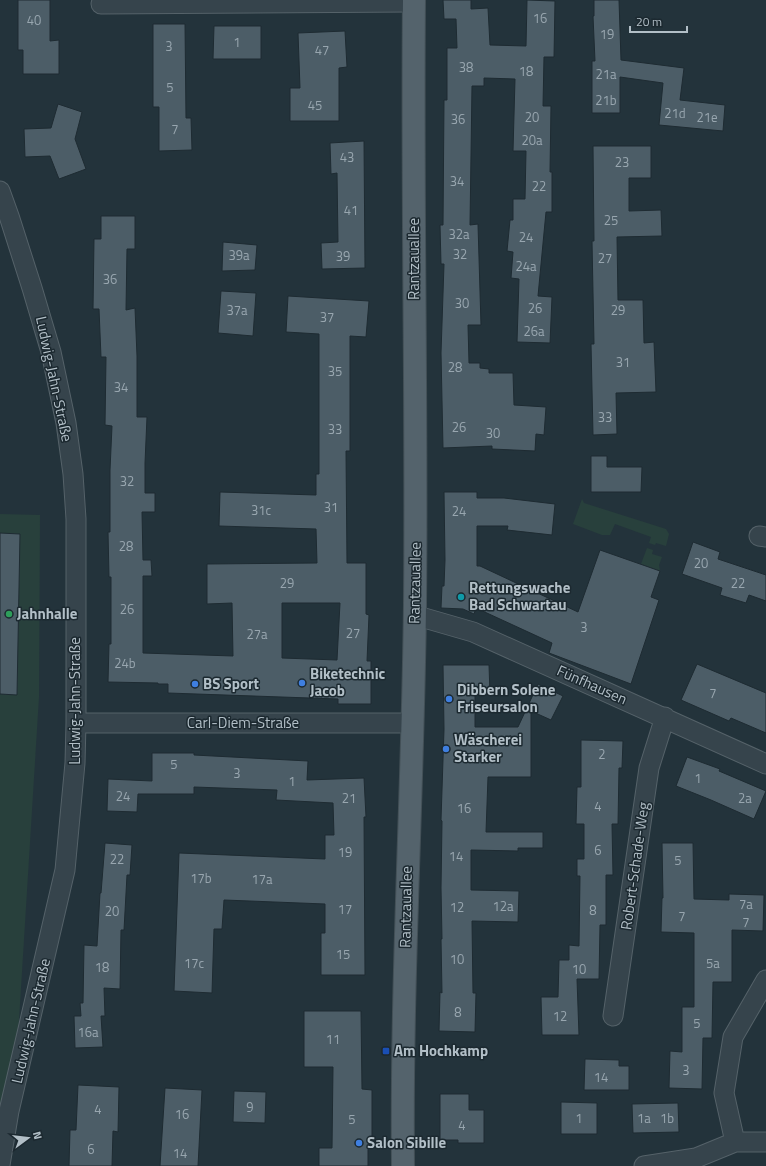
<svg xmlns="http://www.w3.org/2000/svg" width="766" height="1166" font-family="'Titillium Web',sans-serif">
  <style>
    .green { fill: #28403c }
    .building { fill: #4c5d67; stroke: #1e2b32; fill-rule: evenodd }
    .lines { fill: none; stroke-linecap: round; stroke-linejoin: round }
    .minor-casing { stroke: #556269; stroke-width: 21 }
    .major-casing { stroke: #435057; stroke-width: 24 }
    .minor { stroke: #36444c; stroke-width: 19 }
    .major { stroke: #54636c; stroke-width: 22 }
    .culture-dot { fill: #0f9aa8; stroke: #1c2930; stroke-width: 1.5 }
    .leisure-dot { fill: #2e9e5b; stroke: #1c2930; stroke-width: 1.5 }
    .shop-dot { fill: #3f7fe0; stroke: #1c2930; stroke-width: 1.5 }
    .transit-dot { fill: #1a4fb4; stroke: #1c2930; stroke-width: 1.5 }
    .labels { text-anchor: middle; stroke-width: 3; stroke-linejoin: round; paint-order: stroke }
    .number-label { font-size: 13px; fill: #98a6af }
    .street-label { font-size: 15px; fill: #b2bfc7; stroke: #1c2930 }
    .poi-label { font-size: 15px; font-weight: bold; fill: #b2bfc7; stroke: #1c2930; text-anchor: start }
  </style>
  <rect width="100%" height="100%" fill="#23333b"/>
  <path class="green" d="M 582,499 L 584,503 L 666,529 L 669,534 L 666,546 L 656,543 L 655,545 L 649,543 L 651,537 L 615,524 L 610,535 L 602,535 L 573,524 Z
    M 0,514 L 40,515 L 39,697 L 10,1166 L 0,1166 Z
    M 647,548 L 653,550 L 652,554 L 662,557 L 659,565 L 660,571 L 641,564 Z"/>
  <path class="building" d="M 18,0 L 50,0 L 50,41 L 59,40 L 59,74 L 23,74 L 23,50 L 18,50 Z
    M 443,0 L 471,0 L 471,9 L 488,8 L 490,45 L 526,46 L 527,0 L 555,1 L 554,57 L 544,57 L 543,106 L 551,106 L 550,172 L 552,172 L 552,212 L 546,212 L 538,296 L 552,297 L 550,343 L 517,342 L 519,279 L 511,278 L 513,252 L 507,251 L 510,220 L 513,220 L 513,199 L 525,199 L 526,151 L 513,151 L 515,79 L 484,78 L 484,86 L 472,86 L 470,225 L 478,224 L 481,325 L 468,325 L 469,363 L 480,363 L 480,368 L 489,369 L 489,373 L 513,373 L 514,405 L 546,407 L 544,435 L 536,434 L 535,451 L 492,449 L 492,446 L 443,448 L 441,353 L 444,264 L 441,264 L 440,225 L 443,225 L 444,100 L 447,100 L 447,48 L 457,48 L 456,19 L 444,19 Z
    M 594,0 L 619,0 L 621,60 L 684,68 L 680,100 L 725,105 L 723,131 L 659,125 L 663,83 L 620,77 L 620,113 L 592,113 L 592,61 L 595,61 L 593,16 L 594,16 Z
    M 153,24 L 185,24 L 186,118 L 191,118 L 192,150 L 159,151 L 159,107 L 153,107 Z
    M 214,26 L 261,26 L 261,59 L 213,59 Z
    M 345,31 L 347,67 L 339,68 L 339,121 L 290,121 L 290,88 L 300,88 L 298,33 Z
    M 58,104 L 82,112 L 75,139 L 86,169 L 59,179 L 50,156 L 25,157 L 24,129 L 51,128 Z
    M 364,141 L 365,268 L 322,269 L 321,243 L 338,242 L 337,173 L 331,174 L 330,143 Z
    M 593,146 L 651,146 L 651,178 L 629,178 L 629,211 L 661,210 L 662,236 L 617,237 L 618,300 L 643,300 L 644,343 L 654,342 L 656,392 L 616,393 L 617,434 L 593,435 L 591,344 L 594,344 L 592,241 L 594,241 Z
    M 101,216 L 135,216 L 135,249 L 127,249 L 126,310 L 135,308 L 137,356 L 137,417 L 147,417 L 145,463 L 145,493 L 155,493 L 155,512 L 142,512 L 143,560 L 151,560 L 152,576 L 143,576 L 143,653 L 233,656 L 232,603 L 207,604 L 207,564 L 317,563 L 316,529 L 219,526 L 220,492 L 316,495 L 316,474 L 319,474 L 319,334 L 286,332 L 288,296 L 369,301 L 366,337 L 350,336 L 350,451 L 346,451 L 347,563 L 366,563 L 366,614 L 369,615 L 367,661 L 371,661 L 371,704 L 338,704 L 338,699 L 168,693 L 168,684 L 158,684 L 158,683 L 108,682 L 109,644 L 111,644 L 111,577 L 109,577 L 108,532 L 110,532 L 110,470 L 112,426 L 105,425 L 106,357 L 101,357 L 99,309 L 93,309 L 94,239 L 101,239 ZM 282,603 L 340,603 L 337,660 L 282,658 Z
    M 223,242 L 257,245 L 255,270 L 222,271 Z
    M 221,291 L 256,293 L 253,336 L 218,333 Z
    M 591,456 L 607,456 L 607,467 L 642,467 L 641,492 L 591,492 Z
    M 444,492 L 477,492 L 477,498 L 504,498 L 555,504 L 552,535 L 507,530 L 508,526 L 477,526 L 477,566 L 480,566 L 578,612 L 600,550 L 660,571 L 651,597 L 659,600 L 631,684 L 549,653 L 552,643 L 476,608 L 474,614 L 463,609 L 441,608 L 442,586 L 444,586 L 445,560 Z
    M 0,533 L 20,534 L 17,695 L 0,694 Z
    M 693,542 L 720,552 L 718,559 L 766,575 L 766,601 L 749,595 L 746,603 L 720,595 L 722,588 L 682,574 Z
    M 697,664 L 766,693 L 766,733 L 731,718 L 729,721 L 681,700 Z
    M 443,665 L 489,665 L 490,694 L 475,694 L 475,727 L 518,727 L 538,684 L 563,696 L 551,720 L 531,711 L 531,777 L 488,777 L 486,832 L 543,832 L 543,848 L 518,848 L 518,851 L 471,850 L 471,890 L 519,891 L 518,922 L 472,921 L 473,993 L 476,993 L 475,1032 L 439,1031 L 440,992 L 442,993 L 441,939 L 442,939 L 441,888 L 442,821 L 441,820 L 444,729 Z
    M 581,740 L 623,741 L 622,768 L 619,768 L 618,824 L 612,824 L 613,875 L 606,875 L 606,925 L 600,925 L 599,979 L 577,979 L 579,1035 L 542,1035 L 541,997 L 558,997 L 559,960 L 569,960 L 569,945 L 579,946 L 580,876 L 577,876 L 577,859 L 584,859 L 584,824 L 576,824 L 577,787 L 581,787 Z
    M 152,753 L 194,753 L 194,755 L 308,761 L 307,780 L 364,778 L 366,817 L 364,817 L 365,975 L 321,975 L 321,933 L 325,933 L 325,904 L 224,900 L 222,929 L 214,929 L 212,993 L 174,991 L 179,853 L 325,859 L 325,835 L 334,835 L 333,803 L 276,800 L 277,790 L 194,787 L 194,794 L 138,794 L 137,812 L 107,811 L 108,779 L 152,781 Z
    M 687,757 L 720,769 L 719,771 L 766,791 L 754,819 L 711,800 L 676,786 Z
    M 105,843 L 132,845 L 130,875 L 127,875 L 124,930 L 121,930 L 120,989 L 104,988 L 105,1016 L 101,1016 L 103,1047 L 75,1048 L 74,1016 L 81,1016 L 80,1003 L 83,1003 L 84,945 L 97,946 L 100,893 L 101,893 Z
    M 662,843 L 693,843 L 694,899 L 729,900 L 729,894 L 764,895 L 763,931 L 732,930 L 732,982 L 713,982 L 712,1038 L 703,1038 L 702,1089 L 669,1088 L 670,1051 L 682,1052 L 682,1007 L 694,1007 L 694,933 L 661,932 L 662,898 L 663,898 Z
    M 304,1011 L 361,1011 L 362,1089 L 372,1090 L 372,1148 L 368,1148 L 368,1166 L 319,1166 L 319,1148 L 332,1148 L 333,1067 L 304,1067 Z
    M 585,1059 L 619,1060 L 619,1066 L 629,1066 L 629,1090 L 584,1090 Z
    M 78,1085 L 119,1087 L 118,1132 L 113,1131 L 112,1166 L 69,1166 L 70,1130 L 76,1130 Z
    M 165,1088 L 202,1090 L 198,1166 L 160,1166 Z
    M 234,1091 L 266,1092 L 265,1123 L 233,1122 Z
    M 440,1094 L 469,1094 L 469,1110 L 484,1110 L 484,1143 L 458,1143 L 458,1140 L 440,1140 Z
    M 561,1102 L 597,1103 L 597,1134 L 561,1134 Z
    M 678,1103 L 679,1132 L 633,1133 L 632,1104 Z"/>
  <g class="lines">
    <defs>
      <path id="minor" d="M 101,4 L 414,2
        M 0,191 L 9,216 L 32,288 L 51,352 L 66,423 L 73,474 L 76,519 L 76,723 L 75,763 L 65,870 L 9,1111 L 0,1165
        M 759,536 L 766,537
        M 414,615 L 473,632 L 766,764
        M 76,723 L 411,723
        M 613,1016 L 649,768 L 665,717
        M 735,1142 L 724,1093 L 733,1037 L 766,980
        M 644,1166 L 696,1158 L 735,1142 L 766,1142"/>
      <path id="major" d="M 403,1166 C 401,978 413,791 415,604 C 417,402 412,201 414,0"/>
    </defs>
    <use href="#minor" class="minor-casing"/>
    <use href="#major" class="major-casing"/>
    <use href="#minor" class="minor"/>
    <use href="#major" class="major"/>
  </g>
  <circle class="culture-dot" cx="461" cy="597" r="4"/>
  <circle class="leisure-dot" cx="9" cy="614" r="4"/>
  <g class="shop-dot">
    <circle cx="302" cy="683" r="4"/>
    <circle cx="195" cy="684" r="4"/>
    <circle cx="449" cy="699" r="4"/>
    <circle cx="446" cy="749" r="4"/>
    <circle cx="359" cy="1143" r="4"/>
  </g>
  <rect class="transit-dot" x="382" y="1047" width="8" height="8" rx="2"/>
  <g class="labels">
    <g class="number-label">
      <text x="540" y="23">16</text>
      <text x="34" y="25">40</text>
      <text x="607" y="39">19</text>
      <text x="237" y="47">1</text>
      <text x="169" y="51">3</text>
      <text x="322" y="55">47</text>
      <text x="466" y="72">38</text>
      <text x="526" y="76">18</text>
      <text x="606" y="79">21a</text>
      <text x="170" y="92">5</text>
      <text x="606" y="105">21b</text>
      <text x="315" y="110">45</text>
      <text x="675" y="118">21d</text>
      <text x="532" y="122">20</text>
      <text x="707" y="122">21e</text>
      <text x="458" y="124">36</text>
      <text x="175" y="134">7</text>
      <text x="532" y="145">20a</text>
      <text x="347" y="162">43</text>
      <text x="622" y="167">23</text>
      <text x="457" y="186">34</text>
      <text x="539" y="191">22</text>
      <text x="351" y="215">41</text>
      <text x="611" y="225">25</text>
      <text x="459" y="239">32a</text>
      <text x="526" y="242">24</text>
      <text x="460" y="259">32</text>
      <text x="239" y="260">39a</text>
      <text x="343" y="261">39</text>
      <text x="605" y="263">27</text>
      <text x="526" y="271">24a</text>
      <text x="110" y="284">36</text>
      <text x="462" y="308">30</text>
      <text x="535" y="313">26</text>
      <text x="237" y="315">37a</text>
      <text x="618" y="315">29</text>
      <text x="327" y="322">37</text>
      <text x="534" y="336">26a</text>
      <text x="623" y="367">31</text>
      <text x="455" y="372">28</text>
      <text x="335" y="376">35</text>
      <text x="121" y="392">34</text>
      <text x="605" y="422">33</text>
      <text x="459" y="432">26</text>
      <text x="335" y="434">33</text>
      <text x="493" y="438">30</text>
      <text x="127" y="486">32</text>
      <text x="331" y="512">31</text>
      <text x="261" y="515">31c</text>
      <text x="459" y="516">24</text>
      <text x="126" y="551">28</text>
      <text x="701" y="568">20</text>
      <text x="287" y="588">29</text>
      <text x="738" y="588">22</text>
      <text x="127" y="614">26</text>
      <text x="584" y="632">3</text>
      <text x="353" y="638">27</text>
      <text x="257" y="639">27a</text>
      <text x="125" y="668">24b</text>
      <text x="713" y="698">7</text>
      <text x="602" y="759">2</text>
      <text x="174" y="769">5</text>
      <text x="237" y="778">3</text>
      <text x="698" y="783">1</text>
      <text x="292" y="786">1</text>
      <text x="123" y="801">24</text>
      <text x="349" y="803">21</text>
      <text x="745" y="803">2a</text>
      <text x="598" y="811">4</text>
      <text x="464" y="813">16</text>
      <text x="598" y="855">6</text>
      <text x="345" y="857">19</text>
      <text x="456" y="861">14</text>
      <text x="117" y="864">22</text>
      <text x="678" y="865">5</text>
      <text x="201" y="883">17b</text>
      <text x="262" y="884">17a</text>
      <text x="746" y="909">7a</text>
      <text x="503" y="911">12a</text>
      <text x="457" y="912">12</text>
      <text x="345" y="914">17</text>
      <text x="593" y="915">8</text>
      <text x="112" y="916">20</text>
      <text x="682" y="921">7</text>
      <text x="746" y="927">7</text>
      <text x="343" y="959">15</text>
      <text x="457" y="964">10</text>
      <text x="194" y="968">17c</text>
      <text x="713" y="968">5a</text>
      <text x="102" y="972">18</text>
      <text x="579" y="974">10</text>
      <text x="458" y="1017">8</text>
      <text x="560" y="1021">12</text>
      <text x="697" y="1028">5</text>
      <text x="88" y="1037">16a</text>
      <text x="333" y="1044">11</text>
      <text x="686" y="1075">3</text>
      <text x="601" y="1082">14</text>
      <text x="250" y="1112">9</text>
      <text x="98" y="1114">4</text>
      <text x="182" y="1119">16</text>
      <text x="579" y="1123">1</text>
      <text x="644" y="1123">1a</text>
      <text x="667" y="1123">1b</text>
      <text x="352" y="1124">5</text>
      <text x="462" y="1130">4</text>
      <text x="91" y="1154">6</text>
      <text x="180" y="1158">14</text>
    </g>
    <g class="street-label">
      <text transform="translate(414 259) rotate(-90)" y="5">Rantzauallee</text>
      <text transform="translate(54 379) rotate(78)" y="5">Ludwig-Jahn-Straße</text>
      <text transform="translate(415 583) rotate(-89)" y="5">Rantzauallee</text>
      <text transform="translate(592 685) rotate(24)" y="5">Fünfhausen</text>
      <text transform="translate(75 701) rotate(-90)" y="5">Ludwig-Jahn-Straße</text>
      <text x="243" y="728">Carl-Diem-Straße</text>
      <text transform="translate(635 866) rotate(-82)" y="5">Robert-Schade-Weg</text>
      <text transform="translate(406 907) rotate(-89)" y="5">Rantzauallee</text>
      <text transform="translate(31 1021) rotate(-77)" y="5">Ludwig-Jahn-Straße</text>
    </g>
    <g class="poi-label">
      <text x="469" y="593">Rettungswache<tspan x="469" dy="17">Bad Schwartau</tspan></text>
      <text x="17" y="619">Jahnhalle</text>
      <text x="310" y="679">Biketechnic<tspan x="310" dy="17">Jacob</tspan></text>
      <text x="203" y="689">BS Sport</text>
      <text x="457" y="695">Dibbern Solene<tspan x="457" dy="17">Friseursalon</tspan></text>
      <text x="454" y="745">Wäscherei<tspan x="454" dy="17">Starker</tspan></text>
      <text x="394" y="1056">Am Hochkamp</text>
      <text x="367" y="1148">Salon Sibille</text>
    </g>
  </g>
  <g transform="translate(28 1138) rotate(75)" stroke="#1c2930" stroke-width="3" paint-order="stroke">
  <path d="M0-3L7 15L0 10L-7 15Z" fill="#b2bfc7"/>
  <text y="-6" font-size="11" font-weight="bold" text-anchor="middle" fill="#b2bfc7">N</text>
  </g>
  <path d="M630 26v6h57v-6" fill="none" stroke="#b2bfc7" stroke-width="2"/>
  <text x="636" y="26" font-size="12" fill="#b2bfc7" stroke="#1c2930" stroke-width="3" paint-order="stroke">20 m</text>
</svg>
